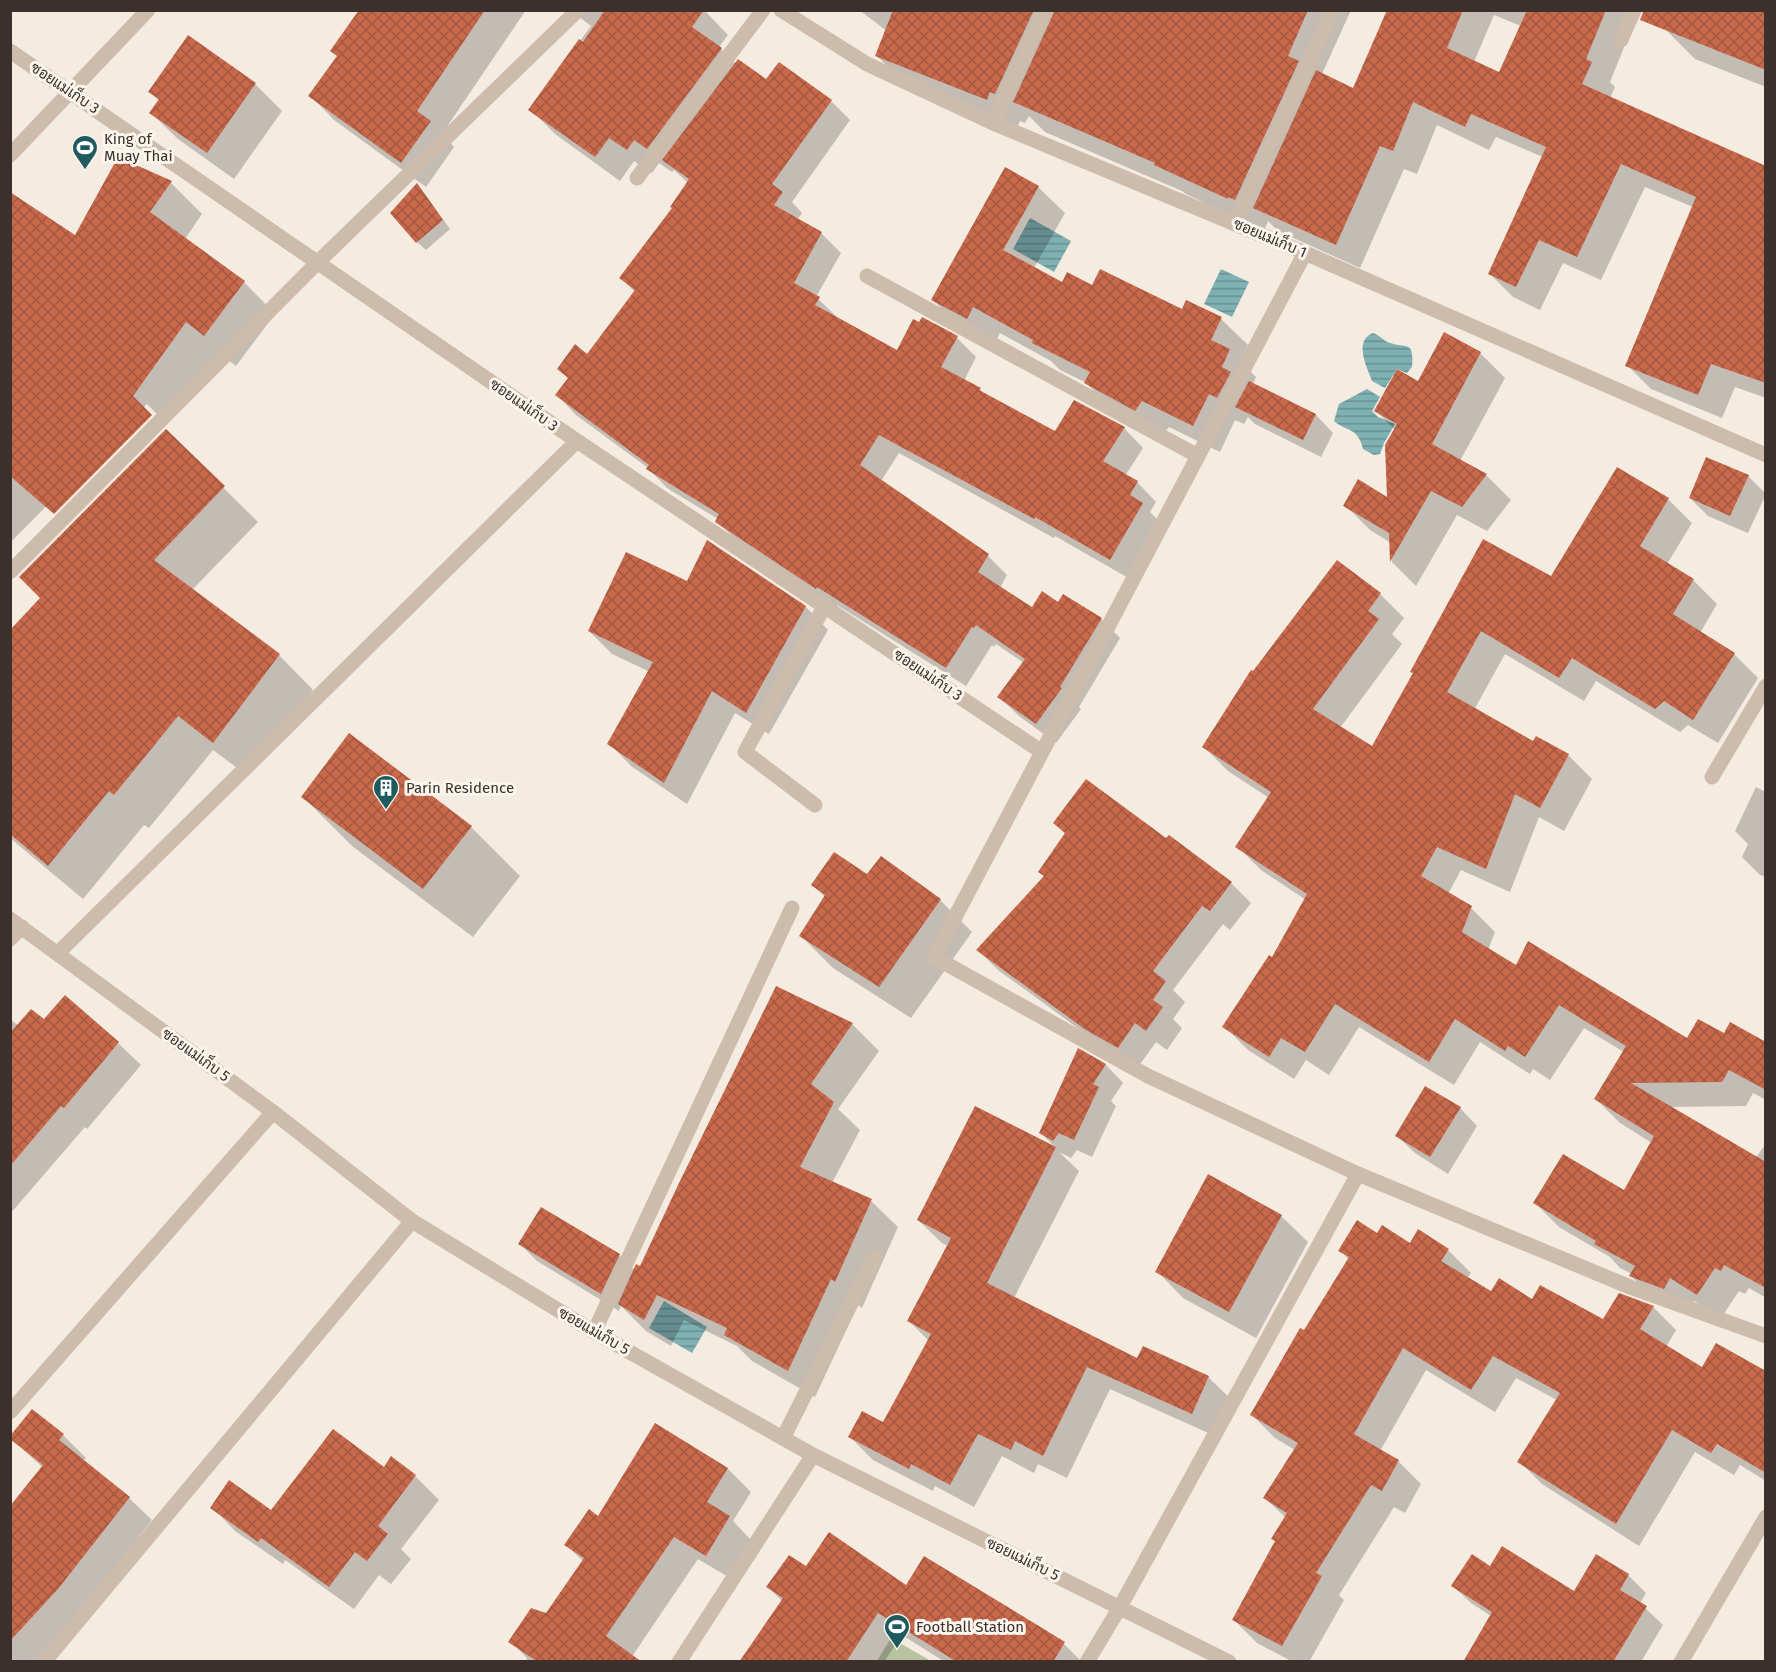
<svg xmlns="http://www.w3.org/2000/svg" width="1776" height="1672" font-family="'Fira Sans',Sarabun,sans-serif">
  <style>
    .pitch { fill: #b8c4a0 }
    .water { fill: url(#water-rules) }
    .shadow { fill: #0003; fill-rule: evenodd }
    .building { fill: url(#building-cross-hatch) }
    .lines { fill: none; stroke-linecap: round; stroke-linejoin: round }
    .minor { stroke: #cdbbac; stroke-width: 15 }
    .labels { text-anchor: middle; stroke-width: 6; stroke-linejoin: round; paint-order: stroke }
    .street-label { font-size: 15px; fill: #3b302b; stroke: #fbf5ee }
    .poi-label { font-size: 15px; fill: #3b302b; stroke: #fbf5ee; text-anchor: start }
  </style>
  <defs>
    <pattern id="water-rules" width="6" height="5" patternUnits="userSpaceOnUse" patternTransform="scale(1.5)"><rect width="6" height="5" fill="#7fb0b2"/><path d="M0 2.5h6" fill="none" stroke="#699091"/></pattern>
    <pattern id="building-cross-hatch" width="8" height="8" patternUnits="userSpaceOnUse" patternTransform="scale(1.5)"><rect width="8" height="8" fill="#c8694b"/><path d="M0 0l8 8M0 8l8-8" fill="none" stroke="#a4573f"/></pattern>
  </defs>
  <rect width="100%" height="100%" fill="#f4ebe1"/>
  <path class="pitch" d="M 891,1638 L 931,1661 L 877,1661 Z"/>
  <path class="water" d="M 1030,218 L 1071,241 L 1054,272 L 1013,249 Z
    M 1221,269 L 1249,282 L 1232,317 L 1204,304 Z
    M 1373,333 C 1380,335 1383,341 1390,343 C 1408,349 1414,340 1412,367 L 1407,373 L 1397,369 L 1385,388 L 1372,381 C 1367,367 1353,341 1373,333 Z
    M 1367,389 L 1380,397 L 1372,411 L 1378,417 L 1395,424 L 1384,443 L 1380,454 L 1374,455 L 1363,449 C 1358,427 1347,432 1334,421 L 1339,404 Z
    M 664,1301 L 707,1327 L 692,1353 L 649,1328 Z"/>
  <path class="shadow" d="M 361,10 L 526,10 L 442,134 L 454,147 L 426,187 L 334,120 L 310,95 L 338,57 Z
    M 570,10 L 704,10 L 728,35 L 719,47 L 736,64 L 767,81 L 831,101 L 850,120 L 792,202 L 802,213 L 797,220 L 821,233 L 841,253 L 816,297 L 838,318 L 897,352 L 957,338 L 976,357 L 964,381 L 980,389 L 986,396 L 1056,433 L 1124,428 L 1143,448 L 1125,476 L 1137,482 L 1156,502 L 1150,512 L 1162,524 L 1130,579 L 1055,536 L 1054,538 L 899,453 L 881,481 L 988,556 L 1007,575 L 1000,588 L 1032,609 L 1058,604 L 1101,619 L 1120,638 L 1079,707 L 1081,709 L 1056,743 L 1019,716 L 999,697 L 1024,663 L 996,644 L 994,647 L 992,645 L 966,686 L 837,605 L 836,607 L 737,541 L 717,521 L 718,519 L 667,488 L 648,468 L 576,415 L 557,395 L 635,292 L 621,278 L 673,208 L 688,183 L 674,170 L 672,172 L 659,163 L 652,173 L 634,161 L 620,181 L 555,134 L 530,109 L 591,26 Z
    M 859,10 L 1351,10 L 1322,74 L 1354,90 L 1388,10 L 1639,10 L 1610,82 L 1615,87 L 1610,98 L 1766,167 L 1766,398 L 1735,387 L 1722,418 L 1651,389 L 1627,365 L 1693,207 L 1645,187 L 1601,280 L 1563,263 L 1540,310 L 1513,297 L 1489,273 L 1543,157 L 1496,137 L 1489,150 L 1437,125 L 1417,174 L 1404,169 L 1360,268 L 1278,231 L 1268,221 L 1265,229 L 1257,228 L 1186,194 L 1182,191 L 1045,132 L 1029,116 L 1025,123 L 1020,121 L 1017,128 L 906,85 L 877,56 L 887,31 ZM 1494,15 L 1521,26 L 1500,74 L 1474,62 Z
    M 1766,10 L 1766,87 L 1695,59 L 1665,29 Z
    M 189,37 L 255,84 L 282,111 L 234,179 L 178,139 L 151,113 L 159,101 L 150,92 Z
    M 119,159 L 171,183 L 202,214 L 185,239 L 244,282 L 275,314 L 236,366 L 218,352 L 167,424 L 147,404 L 10,543 L 10,194 L 75,237 Z
    M 417,185 L 425,194 L 450,229 L 426,250 L 417,242 Z
    M 1038,187 L 1065,213 L 1034,268 L 1063,284 L 1092,287 L 1182,311 L 1221,319 L 1248,345 L 1240,361 L 1256,377 L 1253,384 L 1316,415 L 1333,433 L 1321,457 L 1255,424 L 1248,417 L 1244,424 L 1235,420 L 1220,452 L 1169,427 L 1162,436 L 1112,409 L 1085,382 L 1060,370 L 1051,361 L 1000,333 L 994,345 L 960,326 L 933,300 Z
    M 1480,353 L 1505,378 L 1460,461 L 1486,475 L 1511,500 L 1487,531 L 1457,515 L 1416,586 L 1392,562 L 1391,543 L 1370,530 L 1345,505 L 1389,499 L 1395,430 L 1376,411 L 1418,383 Z
    M 166,431 L 258,522 L 192,590 L 279,655 L 313,690 L 248,776 L 213,750 L 149,828 L 144,825 L 83,899 L 10,838 L 10,632 L 42,598 Z
    M 1748,476 L 1766,494 L 1748,533 L 1708,516 L 1690,498 Z
    M 1668,499 L 1692,523 L 1667,564 L 1693,580 L 1717,604 L 1700,633 L 1734,654 L 1758,678 L 1718,743 L 1688,725 L 1680,732 L 1596,681 L 1584,701 L 1505,654 L 1474,710 L 1534,743 L 1537,738 L 1568,755 L 1592,779 L 1564,831 L 1539,817 L 1510,892 L 1461,870 L 1448,894 L 1471,908 L 1495,932 L 1488,950 L 1516,967 L 1687,1040 L 1724,1035 L 1766,1043 L 1766,1100 L 1753,1093 L 1746,1106 L 1668,1107 L 1756,1158 L 1766,1143 L 1766,1298 L 1749,1288 L 1745,1294 L 1739,1291 L 1721,1318 L 1694,1301 L 1688,1312 L 1655,1300 L 1631,1276 L 1632,1274 L 1620,1268 L 1610,1257 L 1559,1227 L 1535,1203 L 1624,1192 L 1652,1143 L 1620,1123 L 1596,1099 L 1624,1052 L 1584,1028 L 1550,1080 L 1533,1069 L 1530,1074 L 1480,1042 L 1454,1085 L 1359,1027 L 1329,1075 L 1306,1060 L 1294,1079 L 1248,1050 L 1224,1026 L 1273,959 L 1306,900 L 1261,870 L 1237,846 L 1269,798 L 1228,771 L 1204,747 L 1253,673 L 1337,562 L 1380,594 L 1404,618 L 1392,634 L 1402,644 L 1340,728 L 1372,748 L 1414,674 L 1412,672 Z
    M 707,542 L 806,607 L 828,630 L 769,734 L 735,713 L 687,804 L 631,766 L 609,743 L 650,672 L 612,654 L 589,631 L 688,583 Z
    M 1756,787 L 1766,792 L 1766,877 L 1760,875 L 1742,857 L 1748,844 L 1735,831 Z
    M 303,797 L 471,827 L 520,876 L 473,937 L 352,846 Z
    M 1055,823 L 1167,840 L 1231,883 L 1251,903 L 1230,930 L 1223,924 L 1173,990 L 1185,1002 L 1173,1019 L 1182,1028 L 1167,1050 L 1156,1042 L 1138,1067 L 1108,1050 L 998,970 L 978,950 L 1045,877 L 1066,835 Z
    M 881,858 L 940,900 L 972,932 L 911,1018 L 833,968 L 801,936 L 825,897 L 813,885 L 868,876 Z
    M 777,988 L 852,1024 L 879,1051 L 838,1109 L 860,1130 L 832,1183 L 871,1201 L 898,1227 L 862,1308 L 858,1305 L 815,1397 L 752,1361 L 737,1346 L 684,1320 L 671,1346 L 646,1331 L 621,1306 L 619,1311 L 537,1261 L 520,1244 L 619,1255 L 635,1271 L 641,1269 Z
    M 10,1019 L 19,1026 L 44,1022 L 118,1043 L 141,1065 L 87,1129 L 85,1127 L 10,1214 Z
    M 1079,1050 L 1106,1065 L 1123,1083 L 1111,1101 L 1116,1106 L 1092,1157 L 1077,1150 L 1071,1158 L 1059,1152 L 1079,1171 L 1014,1298 L 1138,1360 L 1208,1377 L 1232,1400 L 1215,1436 L 1110,1389 L 1067,1478 L 1038,1464 L 1034,1473 L 1002,1456 L 974,1507 L 935,1486 L 933,1491 L 873,1460 L 850,1437 L 883,1424 L 929,1341 L 909,1321 L 948,1246 L 942,1243 L 918,1220 L 975,1108 L 1056,1148 L 1041,1133 Z
    M 1460,1108 L 1477,1126 L 1448,1174 L 1415,1153 L 1397,1136 Z
    M 1281,1216 L 1308,1242 L 1256,1338 L 1183,1298 L 1157,1271 Z
    M 1378,1235 L 1411,1245 L 1448,1250 L 1471,1273 L 1467,1278 L 1491,1293 L 1532,1301 L 1603,1321 L 1653,1307 L 1676,1330 L 1666,1347 L 1702,1369 L 1764,1372 L 1766,1369 L 1766,1481 L 1740,1465 L 1734,1475 L 1695,1452 L 1639,1546 L 1542,1484 L 1519,1461 L 1557,1400 L 1516,1378 L 1495,1412 L 1426,1370 L 1380,1451 L 1398,1461 L 1421,1484 L 1405,1513 L 1394,1507 L 1339,1595 L 1344,1600 L 1309,1662 L 1293,1662 L 1257,1643 L 1234,1620 L 1276,1541 L 1286,1518 L 1265,1498 L 1295,1450 L 1275,1438 L 1252,1415 L 1349,1260 L 1340,1250 Z
    M 33,1411 L 63,1435 L 86,1458 L 83,1461 L 129,1498 L 152,1520 L 80,1611 L 35,1662 L 10,1662 L 10,1508 L 43,1468 L 11,1438 Z
    M 655,1425 L 728,1469 L 751,1492 L 733,1521 L 752,1541 L 730,1578 L 698,1559 L 631,1658 L 635,1662 L 525,1662 L 527,1658 L 510,1641 L 547,1615 L 584,1562 L 566,1545 L 599,1518 Z
    M 392,1458 L 415,1476 L 439,1500 L 401,1549 L 411,1559 L 391,1584 L 379,1575 L 354,1609 L 285,1560 L 283,1564 L 235,1531 L 212,1507 L 271,1512 L 384,1469 Z
    M 1596,1556 L 1628,1575 L 1646,1593 L 1640,1603 L 1663,1625 L 1641,1662 L 1464,1662 L 1491,1616 L 1471,1603 L 1453,1586 L 1491,1568 L 1574,1594 Z
    M 925,1558 L 1064,1644 L 1082,1662 L 945,1662 L 902,1635 L 884,1662 L 745,1662 L 782,1601 L 768,1587 L 806,1568 L 906,1587 Z"/>
  <path class="building" d="M 359,10 L 485,10 L 417,111 L 431,121 L 401,163 L 308,96 L 337,56 L 330,51 Z
    M 605,10 L 704,10 L 692,27 L 722,48 L 647,149 L 634,140 L 627,150 L 609,138 L 595,157 L 528,110 L 579,39 L 583,42 Z
    M 893,10 L 1034,10 L 995,94 L 990,92 L 987,100 L 875,56 Z
    M 1055,10 L 1308,10 L 1288,56 L 1299,61 L 1235,200 L 1228,197 L 1228,199 L 1154,165 L 1155,163 L 1013,102 Z
    M 1387,10 L 1463,10 L 1447,48 L 1499,72 L 1527,10 L 1606,10 L 1586,59 L 1592,62 L 1582,84 L 1766,166 L 1766,383 L 1711,364 L 1698,395 L 1625,366 L 1696,197 L 1621,164 L 1577,257 L 1539,240 L 1516,287 L 1488,274 L 1546,147 L 1471,114 L 1465,127 L 1413,102 L 1393,151 L 1380,146 L 1336,245 L 1253,208 L 1316,70 L 1353,88 Z
    M 1644,10 L 1766,10 L 1766,70 L 1640,20 Z
    M 188,35 L 256,83 L 207,153 L 149,113 L 159,99 L 148,92 Z
    M 738,59 L 766,79 L 779,62 L 832,100 L 772,184 L 783,192 L 774,205 L 822,232 L 794,283 L 820,297 L 815,305 L 897,350 L 913,319 L 919,322 L 922,317 L 958,336 L 941,367 L 981,388 L 979,390 L 1055,431 L 1074,400 L 1125,427 L 1103,461 L 1138,481 L 1130,495 L 1143,503 L 1110,560 L 1035,517 L 1034,519 L 879,435 L 860,465 L 989,554 L 978,572 L 1032,607 L 1042,591 L 1058,602 L 1063,594 L 1102,618 L 1060,687 L 1062,688 L 1036,724 L 997,697 L 1025,659 L 976,625 L 974,628 L 972,627 L 946,668 L 817,587 L 816,589 L 715,522 L 719,514 L 646,469 L 649,465 L 555,395 L 568,378 L 557,369 L 575,344 L 587,354 L 635,290 L 619,278 L 672,208 L 670,207 L 689,179 L 662,160 Z
    M 118,157 L 172,181 L 150,212 L 245,281 L 204,336 L 186,322 L 133,396 L 152,415 L 54,514 L 10,476 L 10,192 L 75,235 Z
    M 1005,167 L 1039,186 L 1003,250 L 1062,282 L 1067,272 L 1092,285 L 1100,269 L 1182,309 L 1186,300 L 1222,317 L 1211,340 L 1230,349 L 1222,367 L 1231,372 L 1217,398 L 1209,394 L 1193,426 L 1142,401 L 1135,411 L 1084,383 L 1090,372 L 1032,343 L 1033,340 L 973,307 L 967,319 L 931,300 Z
    M 417,183 L 443,220 L 416,243 L 390,213 Z
    M 1444,332 L 1481,352 L 1432,444 L 1487,474 L 1462,507 L 1431,491 L 1390,562 L 1389,533 L 1343,506 L 1358,479 L 1387,497 L 1385,445 L 1397,424 L 1374,411 L 1397,369 L 1418,381 Z
    M 1249,381 L 1316,414 L 1303,440 L 1235,407 Z
    M 166,429 L 225,486 L 154,560 L 280,654 L 213,743 L 178,716 L 114,795 L 109,791 L 48,866 L 10,834 L 10,630 L 40,598 L 19,577 Z
    M 1706,457 L 1749,475 L 1730,516 L 1689,498 Z
    M 1617,467 L 1669,498 L 1640,546 L 1694,579 L 1673,614 L 1735,653 L 1693,720 L 1664,701 L 1655,709 L 1572,658 L 1559,678 L 1481,631 L 1447,692 L 1533,741 L 1536,736 L 1569,754 L 1540,808 L 1515,794 L 1486,869 L 1437,847 L 1421,876 L 1472,906 L 1462,932 L 1516,965 L 1528,941 L 1687,1038 L 1698,1019 L 1724,1033 L 1730,1022 L 1766,1042 L 1766,1090 L 1729,1070 L 1722,1082 L 1631,1083 L 1766,1162 L 1766,1288 L 1724,1265 L 1721,1271 L 1715,1268 L 1697,1295 L 1670,1278 L 1664,1289 L 1634,1278 L 1629,1276 L 1635,1266 L 1594,1244 L 1596,1241 L 1533,1203 L 1563,1154 L 1624,1190 L 1654,1136 L 1594,1099 L 1626,1046 L 1559,1005 L 1525,1057 L 1508,1046 L 1505,1051 L 1455,1019 L 1429,1062 L 1335,1004 L 1305,1052 L 1281,1038 L 1269,1057 L 1222,1027 L 1269,955 L 1272,957 L 1307,894 L 1235,847 L 1271,792 L 1202,747 L 1251,670 L 1253,671 L 1337,560 L 1381,593 L 1368,611 L 1379,619 L 1313,709 L 1372,746 L 1413,673 L 1410,672 L 1483,539 L 1551,576 Z
    M 707,540 L 806,606 L 746,713 L 712,691 L 664,783 L 607,744 L 653,662 L 588,631 L 626,552 L 687,581 Z
    M 349,733 L 472,826 L 423,889 L 301,797 Z
    M 1086,779 L 1166,838 L 1169,835 L 1232,882 L 1210,911 L 1202,906 L 1153,971 L 1166,981 L 1153,1000 L 1163,1007 L 1146,1031 L 1135,1023 L 1118,1048 L 1086,1030 L 976,950 L 1044,876 L 1038,872 L 1065,833 L 1053,823 Z
    M 834,852 L 867,874 L 881,856 L 941,899 L 879,987 L 799,936 L 825,895 L 811,885 Z
    M 776,986 L 853,1023 L 811,1084 L 834,1102 L 800,1167 L 872,1199 L 835,1282 L 831,1279 L 788,1371 L 724,1335 L 727,1328 L 657,1295 L 644,1320 L 618,1304 L 636,1264 L 640,1266 L 679,1183 Z
    M 65,995 L 119,1042 L 64,1108 L 61,1106 L 10,1166 L 10,1033 L 31,1009 L 44,1019 Z
    M 1078,1048 L 1106,1064 L 1093,1084 L 1099,1087 L 1074,1140 L 1059,1133 L 1053,1141 L 1039,1133 Z
    M 1425,1086 L 1461,1107 L 1430,1157 L 1395,1136 Z
    M 975,1106 L 1056,1147 L 987,1283 L 1137,1358 L 1143,1346 L 1209,1376 L 1192,1414 L 1087,1367 L 1043,1456 L 1015,1441 L 1011,1450 L 978,1434 L 950,1485 L 911,1464 L 909,1469 L 848,1437 L 862,1411 L 883,1422 L 931,1334 L 907,1321 L 951,1238 L 917,1220 Z
    M 1208,1174 L 1282,1215 L 1229,1312 L 1155,1272 Z
    M 541,1207 L 620,1254 L 601,1294 L 518,1244 Z
    M 1357,1220 L 1377,1233 L 1382,1225 L 1410,1243 L 1418,1229 L 1449,1249 L 1441,1261 L 1491,1291 L 1499,1278 L 1532,1299 L 1540,1285 L 1603,1319 L 1619,1293 L 1654,1306 L 1640,1329 L 1702,1367 L 1716,1343 L 1766,1371 L 1766,1473 L 1717,1444 L 1711,1453 L 1672,1430 L 1616,1524 L 1517,1462 L 1560,1393 L 1493,1356 L 1471,1390 L 1403,1348 L 1354,1434 L 1399,1460 L 1382,1491 L 1371,1485 L 1316,1573 L 1322,1576 L 1282,1646 L 1232,1620 L 1275,1541 L 1271,1539 L 1287,1513 L 1263,1498 L 1298,1443 L 1250,1415 L 1300,1328 L 1304,1330 L 1349,1257 L 1338,1251 Z
    M 32,1409 L 64,1434 L 59,1440 L 130,1497 L 58,1589 L 10,1641 L 10,1506 L 43,1465 L 10,1439 L 10,1436 Z
    M 655,1423 L 728,1468 L 707,1502 L 730,1516 L 706,1556 L 674,1537 L 606,1636 L 642,1662 L 538,1662 L 508,1642 L 531,1608 L 546,1613 L 584,1558 L 564,1545 L 589,1509 L 598,1516 Z
    M 333,1429 L 384,1467 L 391,1456 L 416,1475 L 378,1526 L 388,1534 L 367,1561 L 355,1552 L 329,1587 L 261,1538 L 258,1542 L 210,1508 L 229,1480 L 271,1510 Z
    M 829,1532 L 906,1585 L 924,1556 L 1065,1642 L 1053,1662 L 957,1662 L 878,1613 L 846,1662 L 739,1662 L 783,1598 L 766,1587 L 789,1555 L 806,1566 Z
    M 1502,1546 L 1574,1591 L 1596,1554 L 1629,1574 L 1620,1590 L 1647,1606 L 1613,1662 L 1463,1662 L 1492,1612 L 1451,1586 L 1472,1554 L 1490,1566 Z"/>
  <g class="lines">
    <path class="minor" d="M 781,10 L 867,64 L 993,123 L 1305,253 L 1766,455
      M 1621,40 L 1634,10
      M 10,51 L 577,441 L 1042,752
      M 993,123 L 1045,10
      M 10,155 L 148,10
      M 637,178 L 763,10
      M 1235,223 L 1333,10
      M 867,276 L 1198,456
      M 10,572 L 318,262 L 578,10
      M 1712,777 L 1766,686
      M 815,805 L 745,752 L 825,605
      M 10,919 L 273,1112 L 412,1221 L 594,1332 L 813,1455 L 1229,1662
      M 10,939 L 22,927
      M 58,953 L 577,441
      M 1358,1174 L 1630,1287 L 1766,1336
      M 594,1332 L 792,908
      M 10,1412 L 273,1112
      M 783,1438 L 874,1258
      M 44,1662 L 412,1221
      M 679,1662 L 813,1455
      M 1087,1662 L 1120,1607 L 1358,1174 L 1148,1076 L 934,957 L 1305,253
      M 1681,1662 L 1766,1517"/>
  </g>
  <defs>
    <symbol id="stadium-pin" viewBox="-11 -11 22 30"><path d="M0 17L-7.5 6A9.5 9.5 0 1 1 7.5 6Z" fill="#1f5a5e" stroke="#fbf5ee"/><path d="M0-5a6.5 5 0 1 0 0 10a6.5 5 0 1 0 0-10ZM-3.5-1.8h7v3.6h-7Z" fill="#fff"/></symbol>
    <symbol id="building-pin" viewBox="-11 -11 22 30"><path d="M0 17L-7.5 6A9.5 9.5 0 1 1 7.5 6Z" fill="#1f5a5e" stroke="#fbf5ee"/><path d="M-4-6H4V6H1V3H-1V6H-4ZM-2.5-4.3h1.7v1.8h-1.7ZM.8-4.3h1.7v1.8H.8ZM-2.5-1h1.7V.8h-1.7ZM.8-1h1.7V.8H.8Z" fill="#fff"/></symbol>
  </defs>
  <g fill-rule="evenodd">
    <use href="#stadium-pin" x="70" y="133" width="30" height="40"/>
    <use href="#building-pin" x="371" y="773" width="30" height="40"/>
    <use href="#stadium-pin" x="882" y="1612" width="30" height="40"/>
  </g>
  <g class="labels">
    <g class="street-label">
      <text transform="translate(65 88) rotate(34)" y="5">ซอยแม่เก็บ 3</text>
      <text transform="translate(1270 238) rotate(23)" y="5">ซอยแม่เก็บ 1</text>
      <text transform="translate(524 405) rotate(35)" y="5">ซอยแม่เก็บ 3</text>
      <text transform="translate(928 675) rotate(34)" y="5">ซอยแม่เก็บ 3</text>
      <text transform="translate(196 1055) rotate(36)" y="5">ซอยแม่เก็บ 5</text>
      <text transform="translate(594 1331) rotate(30)" y="5">ซอยแม่เก็บ 5</text>
      <text transform="translate(1023 1559) rotate(26)" y="5">ซอยแม่เก็บ 5</text>
    </g>
    <g class="poi-label">
      <text x="104" y="144">King of<tspan x="104" dy="17">Muay Thai</tspan></text>
      <text x="406" y="793">Parin Residence</text>
      <text x="916" y="1632">Football Station</text>
    </g>
  </g>
  <rect width="1776" height="1672" fill="none" stroke="#3b302b" stroke-width="24"/>
</svg>
